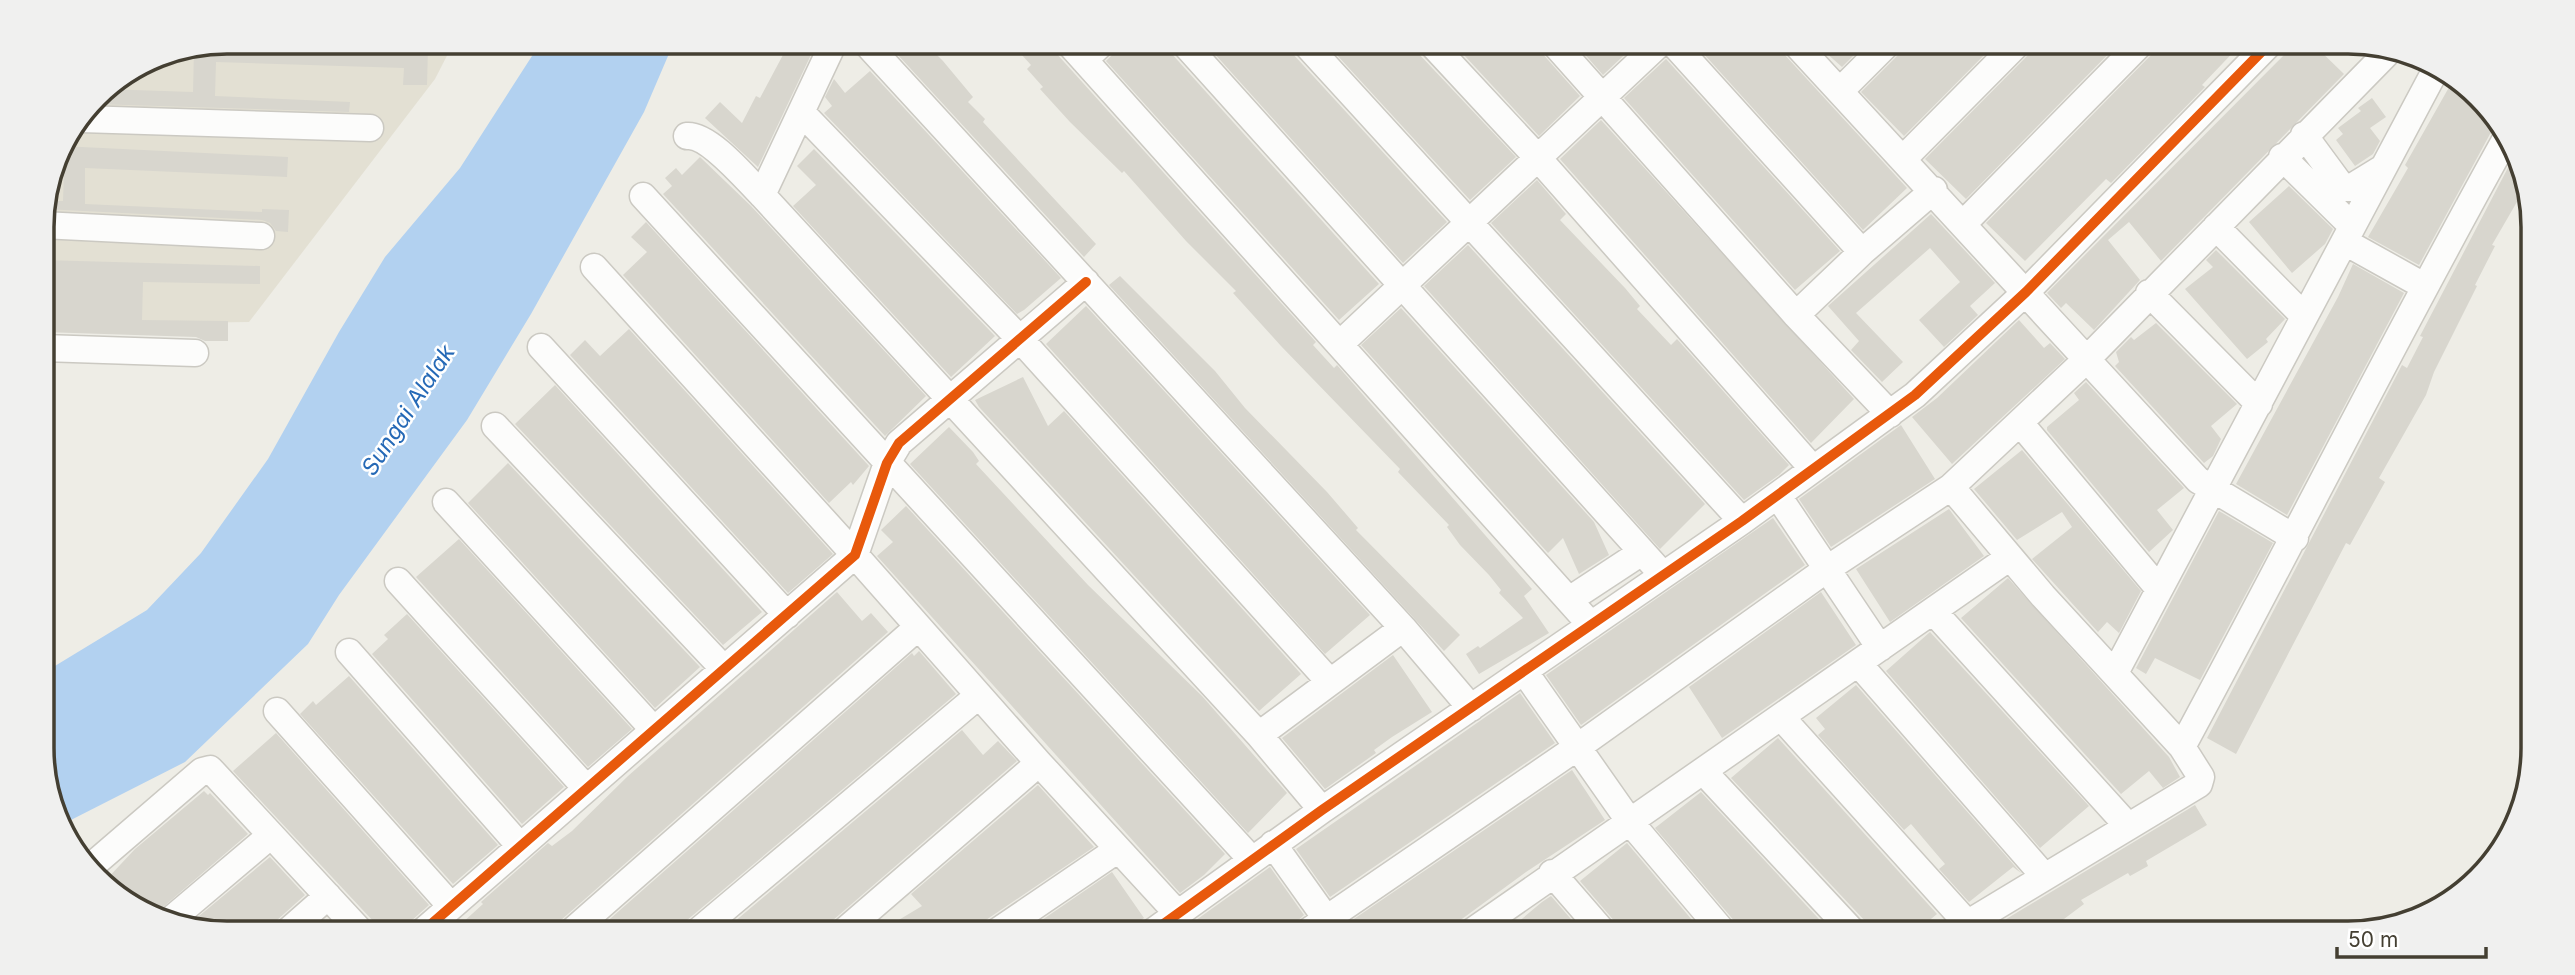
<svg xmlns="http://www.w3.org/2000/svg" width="2575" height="975" font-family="Inter,sans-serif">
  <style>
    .residential { fill: #e3e0d3 }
    .water { fill: #b2d1f0 }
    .building { fill: #d8d6ce }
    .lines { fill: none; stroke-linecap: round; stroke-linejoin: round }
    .minor-casing { stroke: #cbc9c2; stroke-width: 29 }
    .minor { stroke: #fcfcfb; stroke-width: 26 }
    .cycleway-casing { stroke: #fff; stroke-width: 15 }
    .cycleway { stroke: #e8590c; stroke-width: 10 }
    .labels { text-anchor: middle; stroke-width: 5; stroke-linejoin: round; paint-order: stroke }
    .water-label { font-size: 23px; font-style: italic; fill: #2569b6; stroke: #fff }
    .rim { fill: none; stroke: #443f32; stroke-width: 3.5 }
  </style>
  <rect width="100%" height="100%" fill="#eeede6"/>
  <path class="residential" d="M 228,42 L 454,42 L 435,79 L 249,322 L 43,325 L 42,215 L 61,146 L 105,88 L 157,56 Z"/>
  <path class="water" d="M 541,42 L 674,42 L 644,112 L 531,314 L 467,420 L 339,595 L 308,644 L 185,762 L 65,823 L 45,783 L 45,672 L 147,610 L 201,553 L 268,459 L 339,332 L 385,257 L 460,168 Z"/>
  <path class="building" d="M 228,42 L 428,48 L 427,85 L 403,85 L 404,68 L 216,62 L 215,96 L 350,102 L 349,112 L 93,104 L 104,89 L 193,92 L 194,49 Z
    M 763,42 L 817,42 L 758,167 L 705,118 L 720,102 L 742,123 L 756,96 L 760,98 L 784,53 Z
    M 886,42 L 924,42 L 943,61 L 973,97 L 968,102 L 985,119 L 983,122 L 1096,244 L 1084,257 Z
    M 1010,42 L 1053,42 L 1056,53 L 1316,342 L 1313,345 L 1334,368 L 1337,365 L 1532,589 L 1524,596 L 1549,633 L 1479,674 L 1466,654 L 1478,646 L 1480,648 L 1523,618 L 1499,593 L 1501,590 L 1489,575 L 1460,545 L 1447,527 L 1449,525 L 1398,472 L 1400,469 L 1281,346 L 1233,293 L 1236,291 L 1186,241 L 1124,171 L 1122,173 L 1070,122 L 1040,89 L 1043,87 L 1027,69 L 1031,65 Z
    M 1118,42 L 1168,42 L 1171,53 L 1379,284 L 1339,320 L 1106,61 L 1114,53 Z
    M 1204,42 L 1289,42 L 1292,53 L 1447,222 L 1403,263 Z
    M 1325,42 L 1415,42 L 1418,53 L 1516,157 L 1470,200 Z
    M 1452,42 L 1538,42 L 1541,52 L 1580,96 L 1539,136 Z
    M 1574,42 L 1638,42 L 1603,75 Z
    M 1693,42 L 1773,42 L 1907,188 L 1863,230 Z
    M 1832,42 L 1867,42 L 1842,67 L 1824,51 Z
    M 1904,42 L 1997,42 L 1904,136 L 1861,92 L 1900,53 Z
    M 2034,42 L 2120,42 L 1966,199 L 1925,159 L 2030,53 Z
    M 2157,42 L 2243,42 L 2202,85 L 2205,87 L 2111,183 L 2106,179 L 2025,261 L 1986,223 L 2153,53 Z
    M 2297,42 L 2311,42 L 2344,74 L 2161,261 L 2129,222 L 2108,240 L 2140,280 L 2094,330 L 2066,303 L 2061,308 L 2047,293 Z
    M 1666,59 L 1840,251 L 1795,290 L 1624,98 Z
    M 870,71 L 1061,278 L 1024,310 L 1017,314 L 824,113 L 832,106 L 825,97 L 834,79 L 845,93 Z
    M 2452,82 L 2487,106 L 2497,128 L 2490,134 L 2419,265 L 2368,237 L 2408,168 L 2405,165 Z
    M 2372,98 L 2386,117 L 2370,128 L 2380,141 L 2373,154 L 2355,166 L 2336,140 L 2343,134 L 2338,128 L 2361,111 L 2358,108 Z
    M 1601,120 L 1854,399 L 1811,443 L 1560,159 Z
    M 61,146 L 288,157 L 287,177 L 85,168 L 85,204 L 262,212 L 262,209 L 289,210 L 288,232 L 276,231 L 270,223 L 262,220 L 44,209 L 46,201 L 63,201 L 64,170 L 57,170 Z
    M 814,149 L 995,336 L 951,377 L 793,206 L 816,185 L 797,166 Z
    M 700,157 L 751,206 L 926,396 L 885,436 L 663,194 L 672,186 L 665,178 L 676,168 L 682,175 Z
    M 2512,160 L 2525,188 L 2492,245 L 2495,246 L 2475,285 L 2477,286 L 2434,372 L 2426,395 L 2379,478 L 2385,482 L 2350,545 L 2346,543 L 2236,754 L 2207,738 L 2402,365 L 2407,368 L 2423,337 L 2420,336 Z
    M 1537,180 L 1566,214 L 1560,220 L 1625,288 L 1640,306 L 1637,309 L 1671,345 L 1677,339 L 1789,465 L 1779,475 L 1744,500 L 1491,223 Z
    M 2289,186 L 2333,229 L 2325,244 L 2292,273 L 2249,222 Z
    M 1931,214 L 1995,283 L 1970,306 L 1978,315 L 1944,347 L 1919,320 L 1960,282 L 1930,248 L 1856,313 L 1903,362 L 1882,382 L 1851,350 L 1859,341 L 1828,306 Z
    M 646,222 L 869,466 L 853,485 L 851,482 L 829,503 L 623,275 L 647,252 L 631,237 Z
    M 1468,245 L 1705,504 L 1660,549 L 1424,286 Z
    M 2216,250 L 2285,319 L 2266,339 L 2268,342 L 2247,359 L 2185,289 L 2213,267 L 2206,260 Z
    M 43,260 L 260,266 L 260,284 L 143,282 L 142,320 L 228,321 L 228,341 L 205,341 L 196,337 L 43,332 Z
    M 2353,264 L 2404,293 L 2287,515 L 2236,484 L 2338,297 Z
    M 1120,276 L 1215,371 L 1245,408 L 1327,492 L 1358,528 L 1356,530 L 1460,635 L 1444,651 L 1109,285 Z
    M 1086,306 L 1370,615 L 1325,654 L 1046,344 Z
    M 1401,308 L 1594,522 L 1609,555 L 1579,574 L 1563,538 L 1548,553 L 1361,345 Z
    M 2019,320 L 2044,348 L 2050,343 L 2065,359 L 1952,464 L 1912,417 L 1937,398 Z
    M 2156,323 L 2237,404 L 2211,426 L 2221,439 L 2213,456 L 2204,463 L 2115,366 L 2119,362 L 2116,352 L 2131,337 L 2134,340 Z
    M 629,329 L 833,554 L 788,593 L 570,355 L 585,340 L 600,356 Z
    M 1023,377 L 1048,426 L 1064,411 L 1301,674 L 1259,711 L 979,407 L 975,400 Z
    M 2086,382 L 2184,488 L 2157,510 L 2173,530 L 2149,552 L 2047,430 L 2047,427 L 2079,400 L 2074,393 Z
    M 555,385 L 762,612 L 723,645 L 515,424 Z
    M 1901,425 L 1935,479 L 1831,547 L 1799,499 Z
    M 949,427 L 973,452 L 979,461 L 976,464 L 1088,585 L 1202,696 L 1287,793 L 1248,833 L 910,464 Z
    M 2022,450 L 2141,591 L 2119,633 L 2107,622 L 2098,632 L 2032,559 L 2072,527 L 2062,512 L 2017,540 L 1974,489 Z
    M 508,463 L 700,667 L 655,708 L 468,503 Z
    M 906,506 L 1225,854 L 1204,875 L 1180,893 L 877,556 L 893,542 L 881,530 Z
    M 1949,509 L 1984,556 L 1890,622 L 1856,569 Z
    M 2219,511 L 2273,543 L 2200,680 L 2155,658 L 2146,674 L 2136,668 Z
    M 1773,518 L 1805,565 L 1581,725 L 1546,675 Z
    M 459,539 L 632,729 L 588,767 L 416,577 Z
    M 2008,578 L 2169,757 L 2180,777 L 2163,788 L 2149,771 L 2121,794 L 1961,618 Z
    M 837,592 L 862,621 L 871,613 L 888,632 L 560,921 L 555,933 L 451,933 L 483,904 L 481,902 L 548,843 L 552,846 L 572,831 L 628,776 Z
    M 1821,592 L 1856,645 L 1722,738 L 1689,687 Z
    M 407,614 L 564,787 L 522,824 L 372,654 L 388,639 L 384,635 Z
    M 1930,632 L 2089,806 L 2040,848 L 1886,671 Z
    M 919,651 L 956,694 L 686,921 L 681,933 L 594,933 L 912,653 L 914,656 Z
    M 1393,655 L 1432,712 L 1392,737 L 1374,750 L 1376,753 L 1325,789 L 1282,738 Z
    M 349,676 L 498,845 L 453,884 L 300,714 L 313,701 L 316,705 Z
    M 1856,685 L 2021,873 L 2013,867 L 1969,902 L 1939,869 L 1945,864 L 1911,824 L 1904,830 L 1818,735 L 1825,729 L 1816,718 Z
    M 1520,693 L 1555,743 L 1330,897 L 1296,849 Z
    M 962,730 L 983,755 L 998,741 L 1017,761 L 832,921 L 823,933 L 721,933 Z
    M 276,733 L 429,905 L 410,922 L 405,933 L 377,933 L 374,922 L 233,771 Z
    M 1778,738 L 1937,914 L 1914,933 L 1869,933 L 1866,922 L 1731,778 Z
    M 1572,770 L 1605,820 L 1526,872 L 1451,927 L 1454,933 L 1402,933 L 1396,924 L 1383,933 L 1350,933 L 1348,923 Z
    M 1038,785 L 1094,847 L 986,920 L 979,933 L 877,933 L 922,906 L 911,894 Z
    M 204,791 L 208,795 L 210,793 L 248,834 L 155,914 L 105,881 L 135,849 Z
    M 1701,792 L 1832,933 L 1739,933 L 1736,923 L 1655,828 Z
    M 2195,805 L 2207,825 L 2146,861 L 2148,866 L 2130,876 L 2128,873 L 2081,900 L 2084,904 L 2060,922 L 2038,933 L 1983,933 Z
    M 1627,843 L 1703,933 L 1619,933 L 1616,923 L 1580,881 Z
    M 270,857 L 305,895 L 276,921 L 271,933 L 228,933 L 187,926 Z
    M 1270,867 L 1304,915 L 1292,926 L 1290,933 L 1178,933 Z
    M 1112,872 L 1144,918 L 1123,933 L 1023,933 Z
    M 1551,896 L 1583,933 L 1505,933 L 1542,902 Z"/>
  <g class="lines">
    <defs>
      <path id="minor" d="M 865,42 L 1403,628 L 1471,708
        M 1068,42 L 1591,625
        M 1183,42 L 1663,575
        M 1304,42 L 1742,521
        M 1430,42 L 1537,157 L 1813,469
        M 1553,42 L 1796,315 L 1890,414
        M 1672,42 L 1862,252
        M 1794,42 L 2198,480 L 2295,538
        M 1084,60 L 1103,42
        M 1840,91 L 1889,42
        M 802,113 L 1020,339 L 1329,681
        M 81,119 L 370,128
        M 2304,135 L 2343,188 L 2350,188 L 2381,169
        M 687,136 C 709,134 746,179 762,195 L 1259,735 L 1322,810
        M 2282,157 L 2352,226
        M 1904,158 L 2019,42
        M 762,195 L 834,42
        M 643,196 L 1252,860
        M 1964,223 L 2142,42
        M 42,225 L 261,236
        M 2216,227 L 2303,315
        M 2345,242 L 2424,286
        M 594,267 L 855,555 L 1039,763 L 1178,914
        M 2149,293 L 2259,404
        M 1796,315 L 1862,252 L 1934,190
        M 1341,343 L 1661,42
        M 541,347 L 787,615
        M 43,348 L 195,353
        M 2021,424 L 2159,589
        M 495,426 L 724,669
        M 1951,487 L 2043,596 L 2182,747 L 2201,777 L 2199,784 L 1952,933
        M 1778,496 L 1880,648
        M 446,502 L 654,730
        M 398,581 L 586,788
        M 1569,600 L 1642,552
        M 1933,611 L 2127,825
        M 349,652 L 520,846
        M 1858,663 L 2044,876
        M 1524,671 L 1630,822 L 1724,933
        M 2115,673 L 2435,71
        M 277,711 L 451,906
        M 1781,717 L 1967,923
        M 1259,735 L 1403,628
        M 2182,747 C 2291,546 2393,341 2504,142
        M 1703,771 L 1854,933
        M 1273,844 L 1335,931
        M 88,869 L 202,771 L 210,769 L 362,933
        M 1552,873 L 1604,933
        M 167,923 L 271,835
        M 286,933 L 328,896
        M 421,933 L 855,555 L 887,463 L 899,443 L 1086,282
        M 570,933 L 917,628
        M 696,933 L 978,696
        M 842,933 L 1039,763
        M 995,933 L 1117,850
        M 1151,933 L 1322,810 L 1742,521 L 1915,395 L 2026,292 L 2271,42
        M 1306,933 L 1579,746 L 1827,569 L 1951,487 L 2087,359 L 2391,49
        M 1470,933 L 2010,557"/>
    </defs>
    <use href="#minor" class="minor-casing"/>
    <use href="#minor" class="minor"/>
    <defs>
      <path id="cycleway" d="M 421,933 L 855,555 L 887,463 L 899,443 L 1086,282
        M 1151,933 L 1322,810 L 1742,521 L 1915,395 L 2026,292 L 2271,42"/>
    </defs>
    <use href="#cycleway" class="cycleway-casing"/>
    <use href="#cycleway" class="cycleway"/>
  </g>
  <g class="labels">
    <g class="water-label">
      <text transform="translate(408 410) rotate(-57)" y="8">Sungai Alalak</text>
    </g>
  </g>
  <path d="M0 0H2575V975H0ZM227 54H2348A173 173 0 0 1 2521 227V748A173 173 0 0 1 2348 921H227A173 173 0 0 1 54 748V227A173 173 0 0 1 227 54Z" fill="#f0f0ef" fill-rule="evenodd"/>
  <path class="rim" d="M227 54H2348A173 173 0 0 1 2521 227V748A173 173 0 0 1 2348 921H227A173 173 0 0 1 54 748V227A173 173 0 0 1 227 54Z"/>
  <path d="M2337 947v10h149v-10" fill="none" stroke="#443f32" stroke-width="3.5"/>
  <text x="2348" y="947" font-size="21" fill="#443f32" stroke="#ffffff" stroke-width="5" paint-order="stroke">50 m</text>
</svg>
